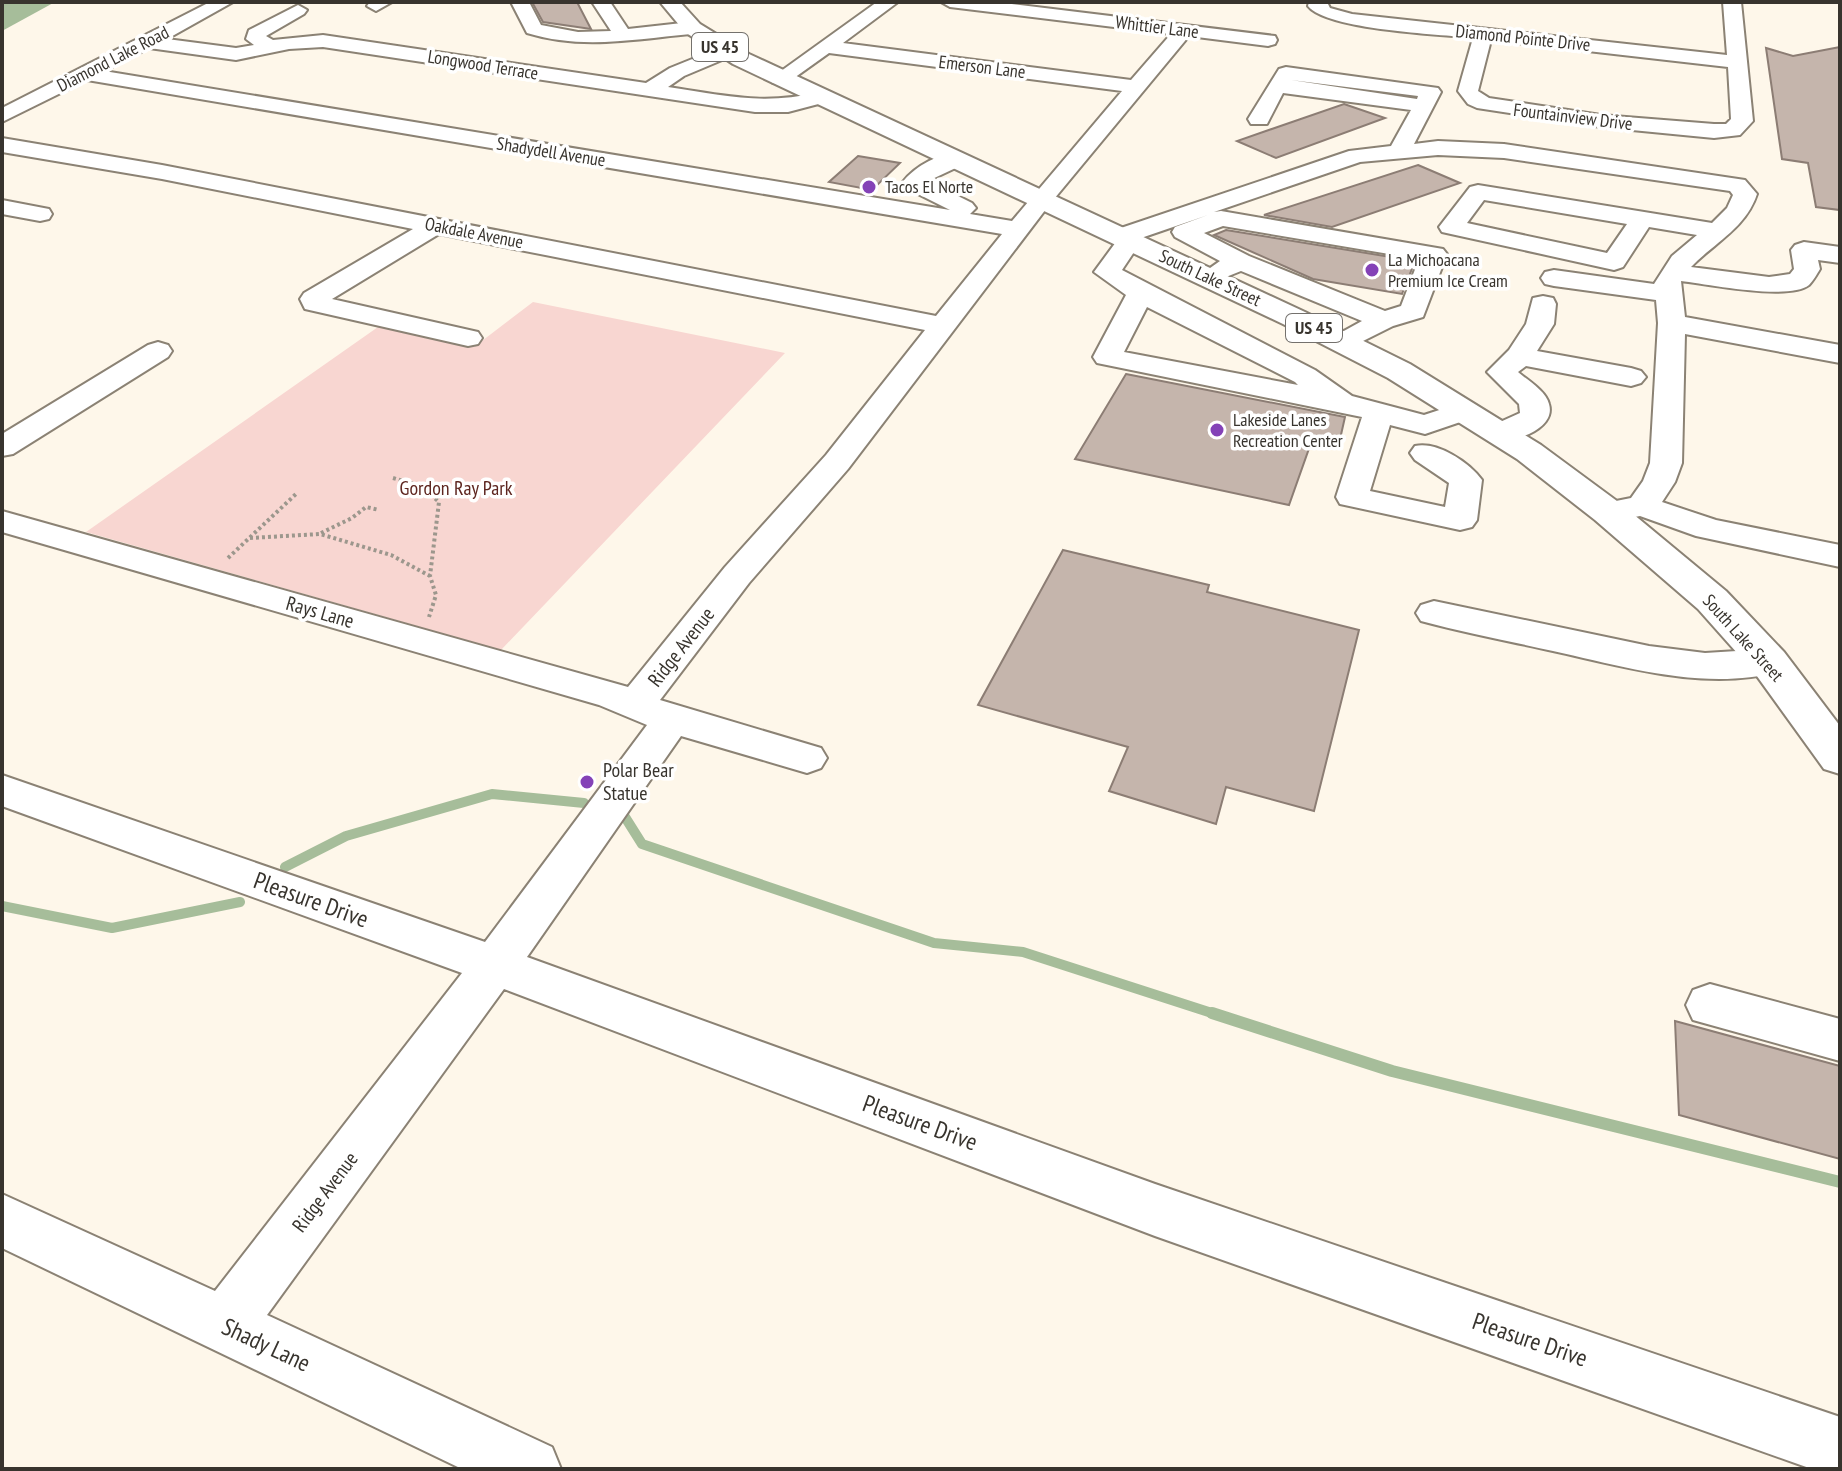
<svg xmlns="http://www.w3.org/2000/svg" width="1842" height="1471" font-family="'PT Sans Narrow',sans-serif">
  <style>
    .green { fill: #f8d6d1 }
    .water { fill: #a6bd9a }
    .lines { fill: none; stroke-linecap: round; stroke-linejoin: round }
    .stream-far1 { stroke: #a6bd9a; stroke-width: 10 }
    .stream { stroke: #a6bd9a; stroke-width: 12 }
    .building { fill: #c5b5ac; stroke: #8c7d74; stroke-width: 2 }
    .minor-casing { stroke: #8b8274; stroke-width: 4 }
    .major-casing { stroke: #8b8274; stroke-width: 4 }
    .path { stroke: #9c978d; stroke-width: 4; stroke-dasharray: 3 3; stroke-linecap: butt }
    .minor { fill: #fff; fill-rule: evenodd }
    .major { fill: #fff; fill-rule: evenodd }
    .poi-dot { fill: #8442b7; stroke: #fff; stroke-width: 3 }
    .labels { text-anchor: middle; stroke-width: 7; stroke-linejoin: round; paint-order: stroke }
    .far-street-label { font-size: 18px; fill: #38342e; stroke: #fff }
    .shield { fill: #fff; stroke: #74716d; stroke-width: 2 }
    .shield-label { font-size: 18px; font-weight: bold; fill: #38342e }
    .far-poi-label { font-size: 18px; fill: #38342e; stroke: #fff; text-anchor: start }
    .park-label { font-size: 20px; fill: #5e2620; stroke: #fff }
    .street-label { font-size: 20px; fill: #38342e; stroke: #fff }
    .poi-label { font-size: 20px; fill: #38342e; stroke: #fff; text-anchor: start }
    .near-street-label { font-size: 24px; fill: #38342e; stroke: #fff }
  </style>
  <rect width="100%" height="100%" fill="#fef7ea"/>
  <path class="green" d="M 533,302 L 785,353 L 501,650 L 86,532 L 378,327 L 474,347 Z"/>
  <path class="water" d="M 2,2 L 55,2 L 2,31 Z"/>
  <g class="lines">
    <path class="stream-far1" d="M 625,817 L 642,844 L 934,943 L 1023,952 L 1218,1015
      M 285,867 L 346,836 L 492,794 L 584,803
      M 2,906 L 112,928 L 240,902"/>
    <path class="stream" d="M 1212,1013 L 1392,1071 L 1840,1182"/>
  </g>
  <path class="building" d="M 532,2 L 577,2 L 591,29 L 543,22 Z
    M 1840,47 L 1840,210 L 1816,207 L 1808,163 L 1782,159 L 1766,48 L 1793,56 Z
    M 1344,104 L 1385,118 L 1276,158 L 1237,141 Z
    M 858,156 L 900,163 L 872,190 L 829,182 Z
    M 1418,165 L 1460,183 L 1332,227 L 1264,215 Z
    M 1226,230 L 1415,261 L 1402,294 L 1313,279 L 1214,235 Z
    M 1126,374 L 1345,417 L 1338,448 L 1311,443 L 1289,505 L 1075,459 Z
    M 1063,550 L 1209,585 L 1207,592 L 1359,630 L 1314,811 L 1226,787 L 1216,824 L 1109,791 L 1128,747 L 978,705 Z
    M 1675,1021 L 1840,1066 L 1840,1159 L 1679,1115 Z"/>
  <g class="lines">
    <defs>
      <path id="minor" d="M 210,2 L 233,2 L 167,39 L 236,48 L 254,45 L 246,39 L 249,30 L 298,5 L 307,10 L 304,14 L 266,36 L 273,40 L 323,35 L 646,83 L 670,68 L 727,45 L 734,47 L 737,51 L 734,55 L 684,76 L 668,87 C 724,95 763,106 819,92 L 829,98 L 826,102 L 788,112 L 755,112 L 323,47 L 289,49 L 236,60 L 149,48 L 104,71 L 950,210 L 906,188 L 902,183 C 914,167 942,150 962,155 L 965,160 L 962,165 L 928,181 L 972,203 L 976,208 L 970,214 L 1012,221 L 1122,91 L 829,53 L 787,83 L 773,83 L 770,79 L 877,2 L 898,2 L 843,43 L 1131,80 L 1171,34 L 950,7 L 941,2 L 995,2 L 1275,36 L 1277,40 L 1275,44 L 1268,46 L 1189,36 L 1049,205 L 848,469 L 749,583 L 660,700 L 821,748 L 827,758 L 821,768 L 807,773 L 681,736 L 527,957 L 1155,1184 L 1840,1417 L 1840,1469 L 1812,1469 L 1155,1236 L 504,989 L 267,1315 L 552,1447 L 561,1469 L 462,1469 L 2,1248 L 2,1194 L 215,1291 L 462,973 L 2,806 L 2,775 L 485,942 L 647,725 L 599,705 L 2,532 L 2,511 L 628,687 L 725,567 L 826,455 L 925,330 L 439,234 L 332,299 L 478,332 L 482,338 L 478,344 L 468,346 L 305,309 L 300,299 L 304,293 L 413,229 L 162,179 L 2,152 L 2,138 L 162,165 L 936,316 L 1002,234 L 87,80 L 2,122 L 2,108 Z
        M 370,2 L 392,2 L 376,11 L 367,6 Z
        M 511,2 L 529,2 L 541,25 L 578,32 L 611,31 L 592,2 L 610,2 L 628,29 L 691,22 L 700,28 L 691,34 C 635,39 582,50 527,33 Z
        M 1309,2 L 1327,2 L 1330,8 L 1352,14 L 1727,55 L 1723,2 L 1741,2 L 1753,121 L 1740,135 L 1714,138 L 1601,127 L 1477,108 L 1468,104 L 1458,91 L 1473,38 C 1439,34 1327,30 1308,6 ZM 1491,40 L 1728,67 L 1731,119 L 1726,124 L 1714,124 L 1601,115 L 1489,98 L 1478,91 Z
        M 1286,67 L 1438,88 L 1441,92 L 1414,144 L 1438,141 L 1504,144 L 1745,180 L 1757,194 C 1746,228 1714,243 1691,267 L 1769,277 L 1790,274 L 1794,269 L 1791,250 L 1795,245 L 1804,242 L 1840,247 L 1840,263 L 1818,260 L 1820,269 C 1817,274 1813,281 1809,285 C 1789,301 1707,284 1681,281 L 1685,317 L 1840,345 L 1840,363 L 1685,334 L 1682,463 L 1675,482 L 1662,502 L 1716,520 L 1840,545 L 1840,567 L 1696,536 L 1640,516 L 1608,522 L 1596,519 L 1591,512 L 1596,505 L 1631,498 L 1643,481 L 1650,463 L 1658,323 L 1656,300 L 1554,286 L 1545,284 L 1541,278 L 1545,272 L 1554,270 L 1654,284 L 1672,256 L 1697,235 L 1649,227 L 1623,267 L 1614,270 L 1451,234 L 1442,232 L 1439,227 L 1470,187 L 1478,185 L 1712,223 L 1727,208 L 1733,195 L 1730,191 L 1504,158 L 1438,155 L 1360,162 L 1214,212 L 1221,211 L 1443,249 L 1447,254 L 1423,317 L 1393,326 L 1343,351 L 1333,349 L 1329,343 L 1333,337 L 1362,321 L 1241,271 L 1216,281 L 1207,279 L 1203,273 L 1220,261 L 1175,237 L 1172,232 L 1175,227 L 1208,215 L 1141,238 L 1142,240 L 1122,270 L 1315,370 L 1352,396 L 1424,415 L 1464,402 L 1475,405 L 1479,411 L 1475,417 L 1425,434 L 1390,425 L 1370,491 L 1445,507 L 1449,483 L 1415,460 L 1410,453 L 1415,446 C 1437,441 1469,462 1482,480 L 1477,520 L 1472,527 L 1460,530 L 1340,504 L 1336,497 L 1362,417 L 1097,363 L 1093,357 L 1126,295 L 1094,272 L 1116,242 L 1109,236 L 1112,231 L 1349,151 L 1391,146 L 1411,110 L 1283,93 L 1267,124 L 1251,124 L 1248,119 L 1279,69 ZM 1291,80 L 1418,96 L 1417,99 ZM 1484,200 L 1627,224 L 1607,253 L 1467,223 ZM 1223,226 L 1419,259 L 1401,306 L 1385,311 L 1249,256 L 1204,233 ZM 1147,307 L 1295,382 L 1298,385 L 1124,352 Z
        M 2,200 L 49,209 L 52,214 L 49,219 L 40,221 L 2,214 Z
        M 1543,296 L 1553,298 L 1556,304 L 1554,324 L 1537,351 L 1631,368 L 1641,371 L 1646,377 L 1641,383 L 1631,386 L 1526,366 L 1518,372 C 1527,380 1546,391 1549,404 C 1557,430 1509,445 1489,441 L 1485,434 L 1489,427 L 1520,413 L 1519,404 L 1487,372 L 1509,350 L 1526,324 L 1533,298 Z
        M 158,342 L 168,345 L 172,351 L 168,357 L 13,454 L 2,456 L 2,434 L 148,345 Z
        M 1434,601 L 1649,646 L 1705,653 L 1769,649 L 1782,653 L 1788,662 L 1782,671 C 1707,692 1626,667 1553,651 C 1509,641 1465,633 1421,621 L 1416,613 L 1421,605 Z
        M 1710,984 L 1840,1019 L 1840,1061 L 1693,1020 L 1686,1005 L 1693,990 Z"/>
      <path id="major" d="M 660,2 L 680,2 L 700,24 L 749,54 L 1305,312 L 1410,364 L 1541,445 L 1621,504 L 1726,591 L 1784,652 L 1840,726 L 1840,774 L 1824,769 L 1754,672 L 1698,609 L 1595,520 L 1517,459 L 1388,378 L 1283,324 L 733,64 L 685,32 Z"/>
    </defs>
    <use href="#minor" class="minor-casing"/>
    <use href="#major" class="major-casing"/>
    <path class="path" d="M 393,478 L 421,486 L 439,502 L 430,576 L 436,595 L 429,617
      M 321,533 L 352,518 L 366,507 L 379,510
      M 250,538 L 320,534 L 391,555 L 430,576
      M 228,558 L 296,494"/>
    <use href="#minor" class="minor"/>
    <use href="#major" class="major"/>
  </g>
  <g class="poi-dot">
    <circle cx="869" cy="187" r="8"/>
    <circle cx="1372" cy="270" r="8"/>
    <circle cx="1217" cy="430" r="8"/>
    <circle cx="587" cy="782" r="8"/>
  </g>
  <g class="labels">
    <g class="far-street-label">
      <text transform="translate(1157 27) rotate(7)" y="6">Whittier Lane</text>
      <text transform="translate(1523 38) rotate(6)" y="6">Diamond Pointe Drive</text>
      <text transform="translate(113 59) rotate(-27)" y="6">Diamond Lake Road</text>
      <text transform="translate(483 65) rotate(9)" y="6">Longwood Terrace</text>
      <text transform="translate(982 67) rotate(7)" y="6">Emerson Lane</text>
      <text transform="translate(1573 117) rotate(7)" y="6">Fountainview Drive</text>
      <text transform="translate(551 152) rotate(9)" y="6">Shadydell Avenue</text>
      <text transform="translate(474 233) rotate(11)" y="6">Oakdale Avenue</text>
      <text transform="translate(1210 278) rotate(25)" y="6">South Lake Street</text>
      <text transform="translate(1743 638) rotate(48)" y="6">South Lake Street</text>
    </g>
    <g class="shield">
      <rect x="692" y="33" width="56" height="28" rx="6"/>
      <rect x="1286" y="314" width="56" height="28" rx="6"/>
    </g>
    <g class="shield-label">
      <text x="720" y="53">US 45</text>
      <text x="1314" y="334">US 45</text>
    </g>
    <g class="far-poi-label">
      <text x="885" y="193">Tacos El Norte</text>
      <text x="1388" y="266">La Michoacana<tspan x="1388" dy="21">Premium Ice Cream</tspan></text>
      <text x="1233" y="426">Lakeside Lanes<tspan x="1233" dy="21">Recreation Center</tspan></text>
    </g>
    <g class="park-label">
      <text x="456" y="495">Gordon Ray Park</text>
    </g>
    <g class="street-label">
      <text transform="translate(320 612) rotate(16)" y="7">Rays Lane</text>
      <text transform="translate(681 647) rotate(-52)" y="7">Ridge Avenue</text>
      <text transform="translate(325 1192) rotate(-53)" y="7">Ridge Avenue</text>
    </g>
    <g class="poi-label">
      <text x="603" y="777">Polar Bear<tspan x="603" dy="23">Statue</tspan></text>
    </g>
    <g class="near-street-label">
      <text transform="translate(311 900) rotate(20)" y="8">Pleasure Drive</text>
      <text transform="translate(920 1123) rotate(20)" y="8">Pleasure Drive</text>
      <text transform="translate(1530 1340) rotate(19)" y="8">Pleasure Drive</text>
      <text transform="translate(266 1345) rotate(25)" y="8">Shady Lane</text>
    </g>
  </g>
  <rect width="1842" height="1471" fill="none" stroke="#38342e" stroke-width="8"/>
</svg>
